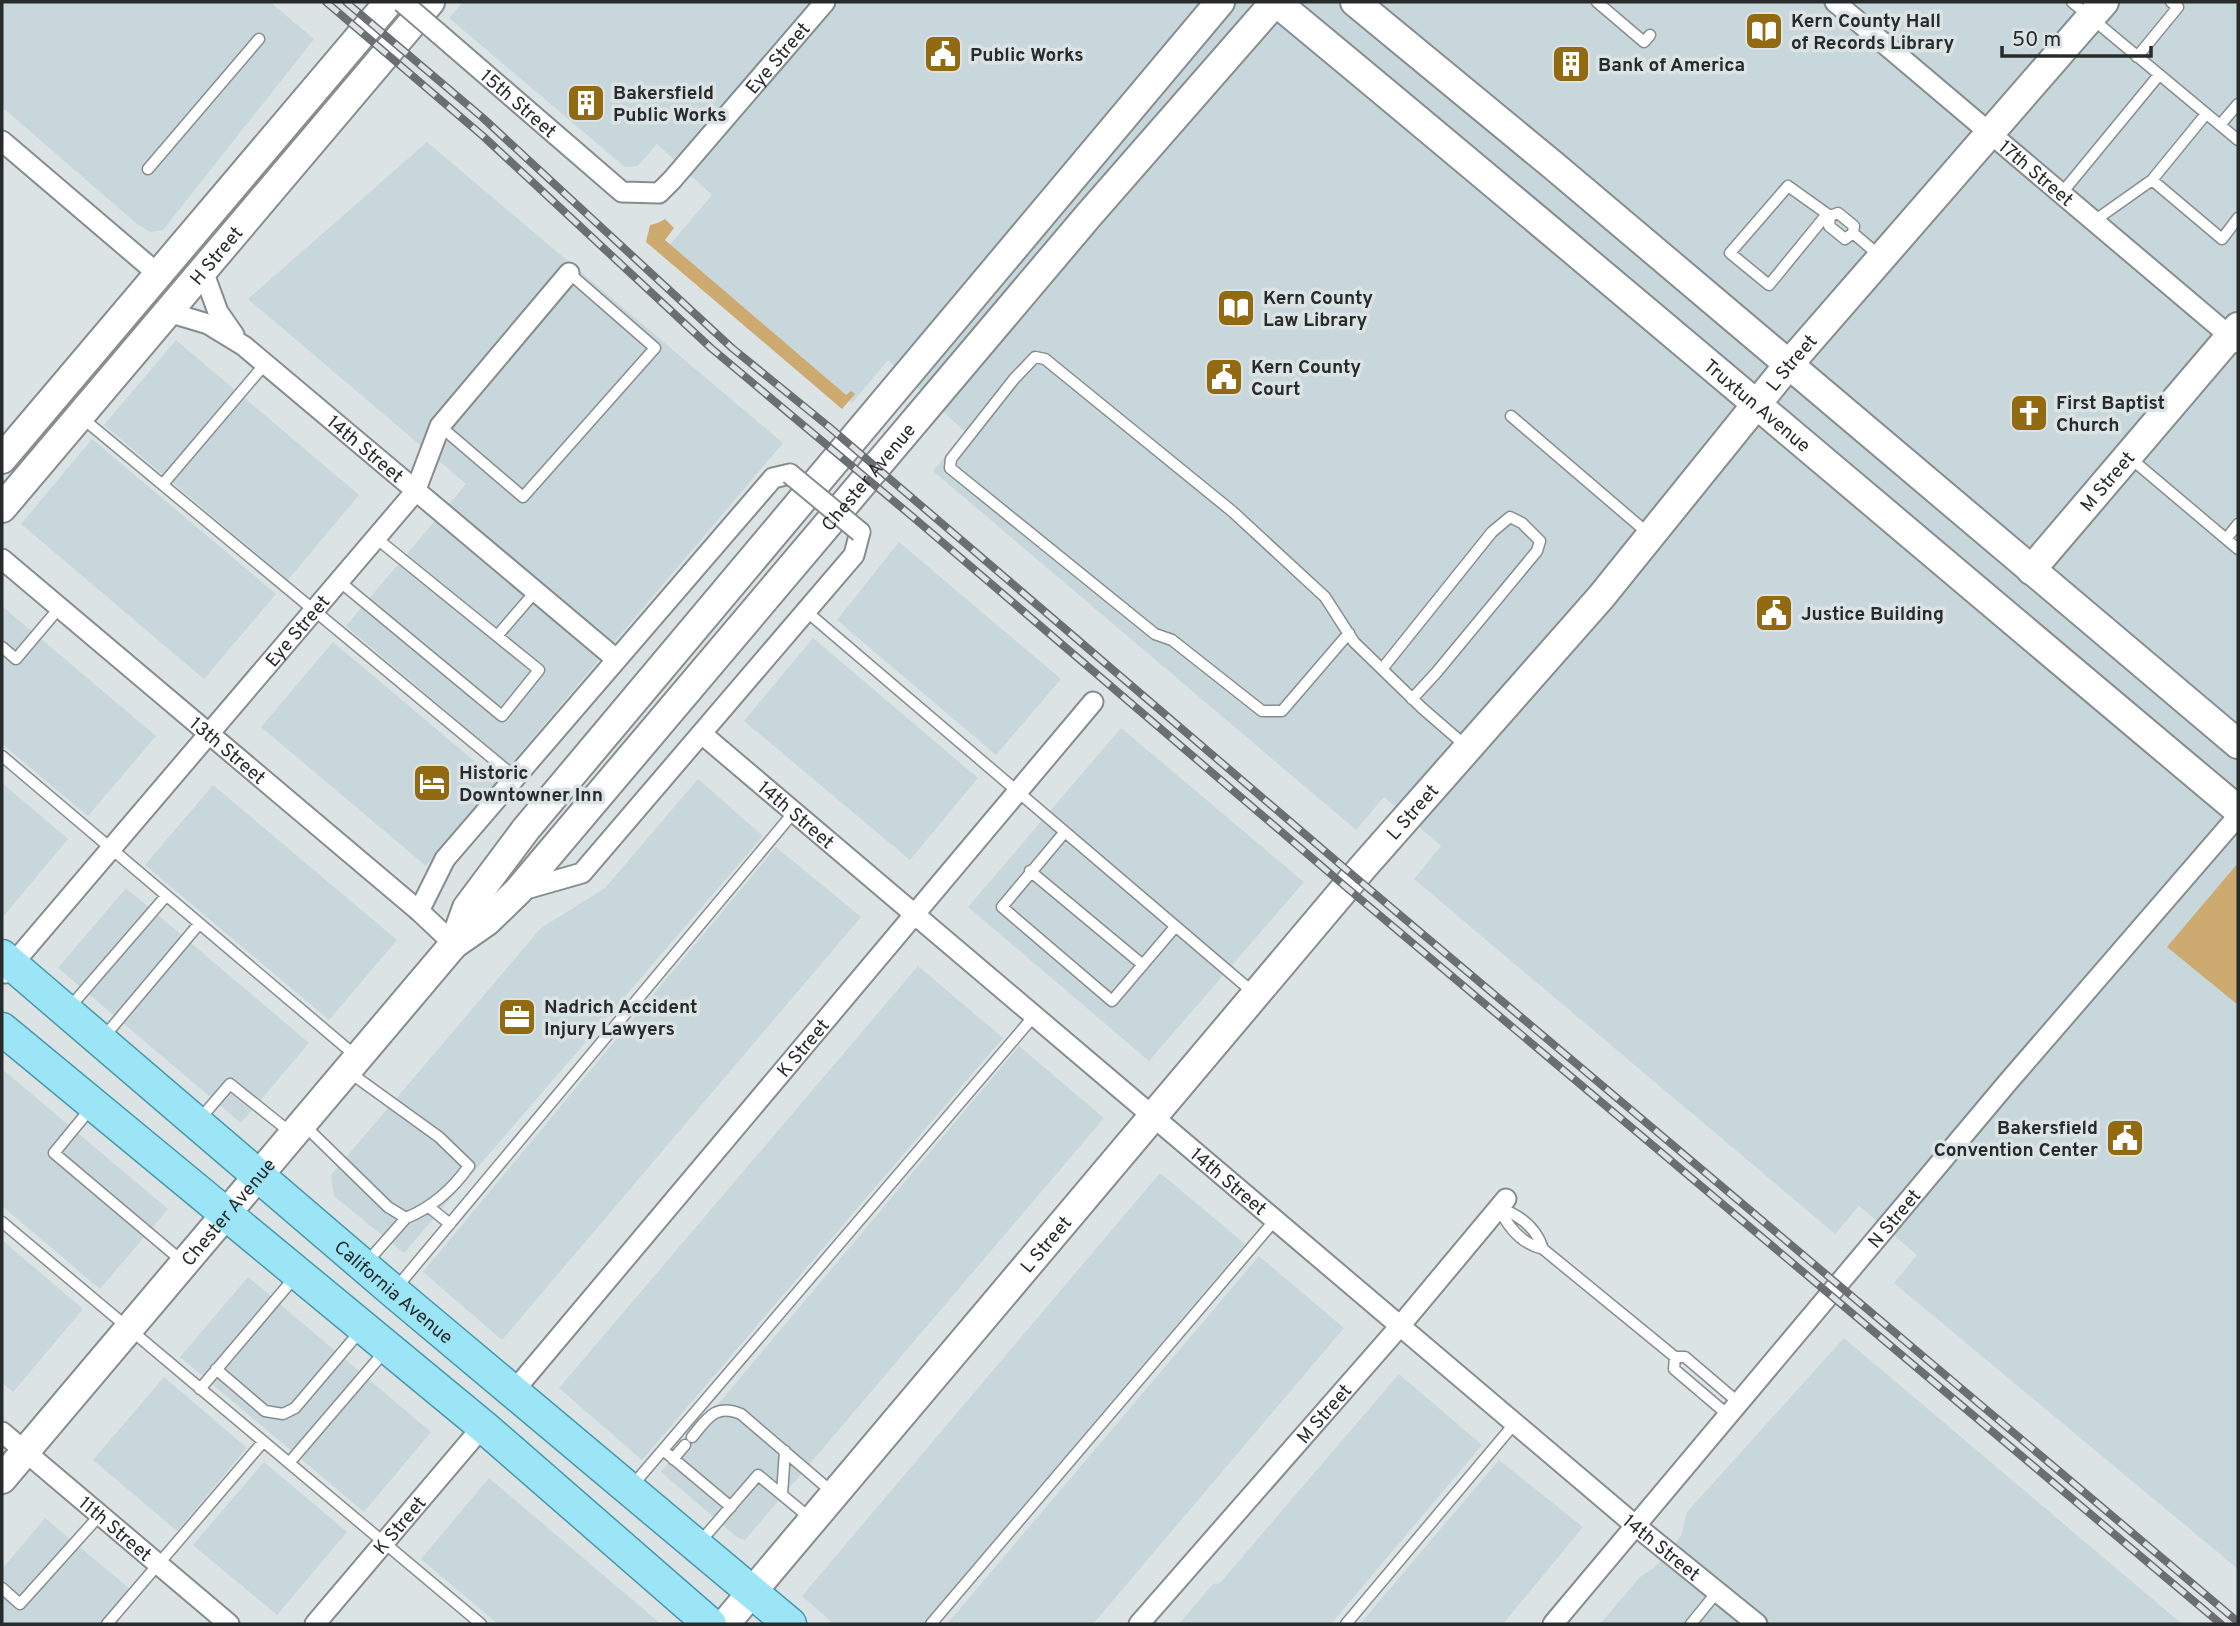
<svg xmlns="http://www.w3.org/2000/svg" width="2240" height="1626" font-family="Overpass,sans-serif">
  <style>
    .built { fill: #c8d7db }
    .green { fill: #ccaa70 }
    .lines { fill: none; stroke-linecap: round; stroke-linejoin: round }
    .lane-casing { stroke: #878d8f; stroke-width: 13 }
    .street-casing { stroke: #878d8f; stroke-width: 23 }
    .secondary-casing { stroke: #878d8f; stroke-width: 32 }
    .primary-casing { stroke: #4898ab; stroke-width: 35 }
    .lane { stroke: #fff; stroke-width: 10 }
    .street { stroke: #fff; stroke-width: 19 }
    .secondary { stroke: #fff; stroke-width: 28 }
    .primary { stroke: #9be5f6; stroke-width: 32 }
    .rail-casing { stroke: #6b6f70; stroke-width: 8 }
    .rail { stroke: #dce3e5; stroke-width: 5; stroke-dasharray: 16; stroke-linecap: butt }
    .street-bridge-casing { stroke: #878d8f; stroke-width: 23; stroke-linecap: butt }
    .street-bridge { stroke: #fff; stroke-width: 19 }
    .labels { text-anchor: middle; stroke-width: 7; stroke-linejoin: round; paint-order: stroke }
    .poi-label { font-size: 19px; font-weight: bold; fill: #282b2b; stroke: #dce3e5; text-anchor: start }
    .street-label { font-size: 19px; fill: #282b2b; stroke: #dce3e5 }
  </style>
  <rect width="100%" height="100%" fill="#dce3e5"/>
  <path class="built" d="M 4,2 L 270,2 L 314,39 L 163,230 L 150,232 L 137,224 L 2,107 L 2,4 Z
    M 463,2 L 2238,2 L 2238,1569 L 1894,1283 L 1917,1255 L 1859,1206 L 1835,1234 L 1414,879 L 1441,846 L 1384,797 L 1356,830 L 933,471 L 965,432 L 888,360 L 852,403 L 668,247 L 712,195 L 657,144 L 638,166 L 625,167 L 449,18 Z
    M 427,142 L 783,443 L 510,765 L 346,626 L 466,484 L 248,299 Z
    M 176,340 L 359,495 L 288,580 L 104,425 Z
    M 92,439 L 276,594 L 204,679 L 21,524 Z
    M 899,542 L 1061,679 L 996,755 L 837,620 Z
    M 2,606 L 156,736 L 88,816 L 2,744 Z
    M 813,638 L 978,778 L 910,860 L 744,721 Z
    M 333,642 L 498,781 L 426,866 L 261,727 Z
    M 1121,728 L 1304,882 L 1149,1061 L 968,907 Z
    M 698,779 L 763,836 L 404,1253 L 334,1196 L 331,1175 L 541,928 L 605,888 Z
    M 2,783 L 68,839 L 2,918 Z
    M 213,785 L 397,940 L 329,1020 L 145,865 Z
    M 776,847 L 861,917 L 502,1340 L 423,1272 Z
    M 126,888 L 309,1043 L 241,1123 L 58,968 Z
    M 918,966 L 1003,1038 L 642,1460 L 559,1388 Z
    M 1019,1046 L 1104,1118 L 745,1540 L 738,1538 L 661,1472 Z
    M 2,1069 L 168,1209 L 100,1289 L 2,1206 Z
    M 1160,1173 L 1245,1244 L 923,1624 L 834,1624 L 802,1596 Z
    M 2,1240 L 83,1309 L 13,1392 L 2,1383 Z
    M 1259,1256 L 1344,1328 L 1093,1624 L 947,1624 Z
    M 248,1277 L 431,1432 L 364,1512 L 180,1357 Z
    M 1844,1338 L 2182,1624 L 1600,1624 L 1640,1577 L 1654,1568 L 1681,1536 L 1687,1512 Z
    M 1399,1374 L 1482,1445 L 1331,1624 L 1179,1624 L 1213,1584 L 1220,1583 Z
    M 164,1377 L 247,1448 L 177,1531 L 93,1460 Z
    M 1499,1460 L 1583,1527 L 1503,1624 L 1360,1624 Z
    M 264,1462 L 347,1532 L 277,1615 L 193,1545 Z
    M 489,1478 L 661,1624 L 498,1624 L 421,1559 Z
    M 45,1518 L 130,1589 L 100,1624 L 2,1624 L 2,1569 Z"/>
  <path class="green" d="M 665,219 L 674,228 L 665,240 L 846,395 L 851,391 L 855,394 L 842,409 L 646,242 L 650,225 L 658,223 Z
    M 2238,863 L 2238,1005 L 2167,947 Z"/>
  <g class="lines">
    <defs>
      <path id="lane" d="M 1597,2 L 1644,42 L 1650,35
        M 2072,2 L 2238,140
        M 2137,57 L 2178,7 L 2171,2
        M 2220,125 L 2238,104
        M 148,169 L 259,39
        M 2152,180 L 2222,239 L 2238,218
        M 2061,194 L 2159,75
        M 1827,214 L 1769,285 L 1730,253 L 1788,186 L 1830,216 L 1838,213 L 1854,226 L 1853,233 L 1881,257
        M 1830,216 L 1829,226 L 1845,239 L 1853,233
        M 2094,221 L 2152,180 L 2206,114
        M 1511,416 L 1650,535
        M 81,417 L 515,777
        M 440,426 L 523,497 L 655,348 L 569,273
        M 2129,457 L 2238,549
        M 163,484 L 265,364
        M 2226,539 L 2238,524
        M 339,581 L 502,716 L 539,670 L 376,538
        M 806,611 L 1255,994
        M 1349,633 L 1282,711 L 1262,711 L 1172,640 L 1155,634 L 950,468 L 951,459 L 1014,379 L 1035,357 L 1045,359 L 1233,512 L 1325,597 L 1354,642 L 1422,708 L 1467,747
        M 497,636 L 535,592
        M 2,647 L 16,659 L 60,607
        M 1382,669 L 1492,532 L 1510,517 L 1522,523 L 1540,541 L 1537,551 L 1436,673 L 1412,699
        M 2,756 L 357,1057
        M 1064,833 L 1002,907 L 1112,1001 L 1175,927
        M 1030,871 L 1143,965
        M 70,1007 L 166,896
        M 103,1038 L 199,924
        M 91,1108 L 54,1153 L 182,1261
        M 199,1120 L 230,1084 L 290,1132
        M 305,1126 L 388,1207 L 406,1218 C 433,1207 452,1190 469,1166 L 439,1137 L 349,1072
        M 429,1207 L 450,1224
        M 1499,1208 C 1508,1227 1522,1244 1543,1249 L 1675,1357
        M 1499,1208 C 1520,1215 1536,1227 1543,1249
        M 2,1222 L 481,1624
        M 367,1262 L 406,1218
        M 397,1287 L 794,812
        M 216,1369 L 265,1411 L 283,1414 L 295,1408 L 362,1329
        M 200,1389 L 295,1277
        M 1728,1415 L 1674,1369 L 1675,1357 L 1685,1357 L 1739,1403
        M 692,1437 C 707,1419 715,1403 741,1414 L 832,1492
        M 663,1450 L 731,1507
        M 673,1459 L 685,1445
        M 289,1463 L 385,1351
        M 632,1486 L 1034,1016
        M 782,1494 L 785,1451
        M 700,1542 L 758,1475 L 810,1518
        M 2,1588 L 20,1604 L 99,1516
        M 107,1624 L 263,1442
        M 931,1624 L 1275,1220
        M 1346,1624 L 1515,1423
        M 1691,1624 L 1717,1592"/>
      <g id="street">
        <path id="s1" d="M 1835,2 L 2238,343"/>
        <path id="s2" d="M 438,33 L 622,192 L 659,193 L 672,180 L 825,2"/>
        <path d="M 2,141 L 158,274"/>
        <path d="M 203,271 L 218,312 L 234,335"/>
        <path id="s3" d="M 168,312 L 208,324 L 244,346 L 616,659"/>
        <path id="s4" d="M 2,559 L 419,911 L 454,944"/>
        <path id="s5" d="M 702,734 L 1636,1526 L 1757,1624"/>
        <path d="M 519,891 L 582,873 L 854,555 L 860,532"/>
        <path d="M 419,911 L 445,859 L 773,478 L 790,474"/>
        <path id="s6" d="M 5,973 L 415,492 L 440,426 L 569,273"/>
        <path id="s7" d="M 513,1392 L 1093,702"/>
        <path id="s8" d="M 2,1432 L 229,1624"/>
        <path id="s9" d="M 315,1624 L 483,1426"/>
        <path id="s10" d="M 1139,1624 L 1400,1326 L 1506,1199"/>
        <path id="s11" d="M 1553,1624 L 2008,1082 L 2238,816"/>
      </g>
      <g id="secondary">
        <path id="s12" d="M 1276,2 C 1599,269 1917,541 2238,810"/>
        <path d="M 1355,2 L 1554,166 L 2238,744"/>
        <path d="M 2,459 L 389,2"/>
        <path id="s13" d="M 2,508 L 430,2"/>
        <path id="s14" d="M 2031,570 L 2238,327"/>
        <path d="M 454,944 L 467,908 L 526,829 L 1220,2"/>
        <path id="s15" d="M 2,1479 L 454,944 L 487,921 L 518,891 L 1088,216 L 1275,2"/>
        <path id="s16" d="M 725,1624 L 1364,866 L 1601,597 L 1789,364 L 2104,2"/>
      </g>
      <g id="primary">
        <path id="s17" d="M 2,956 L 393,1291 L 790,1624"/>
        <path d="M 2,1029 L 485,1428 L 710,1624"/>
      </g>
    </defs>
    <use href="#lane" class="lane-casing"/>
    <use href="#street" class="street-casing"/>
    <use href="#secondary" class="secondary-casing"/>
    <use href="#primary" class="primary-casing"/>
    <use href="#lane" class="lane"/>
    <use href="#street" class="street"/>
    <use href="#secondary" class="secondary"/>
    <use href="#primary" class="primary"/>
    <defs>
      <path id="rail" d="M 326,2 L 484,137 L 711,348 L 914,518 L 1346,887 L 2221,1624
        M 346,2 L 483,118 L 732,348 L 828,426 L 1355,877 L 2238,1622"/>
    </defs>
    <use href="#rail" class="rail-casing"/>
    <use href="#rail" class="rail"/>
    <defs>
      <path id="street-bridge" d="M 402,2 L 438,33
        M 790,474 L 860,532"/>
    </defs>
    <use href="#street-bridge" class="street-bridge-casing"/>
    <use href="#street-bridge" class="street-bridge"/>
  </g>
  <defs>
    <symbol id="library-square" viewBox="-11 -11 22 22"><rect x="-9" y="-9" width="18" height="18" rx="4" fill="#926a12" stroke="#dce3e5"/><path d="M-6-4Q-3-5.5-.7-3.5V5Q-3 3-6 4ZM6-4Q3-5.5 .7-3.5V5Q3 3 6 4Z" fill="#fff"/></symbol>
    <symbol id="civic-square" viewBox="-11 -11 22 22"><rect x="-9" y="-9" width="18" height="18" rx="4" fill="#926a12" stroke="#dce3e5"/><path d="M-.6-6.5H3V-4.5H.6V-3L4-1V1h2V6H-6V1h2V-1L-.6-3ZM-1.2 2.5V6h2.4V2.5Z" fill="#fff"/></symbol>
    <symbol id="building-square" viewBox="-11 -11 22 22"><rect x="-9" y="-9" width="18" height="18" rx="4" fill="#926a12" stroke="#dce3e5"/><path d="M-4-6H4V6H1V3H-1V6H-4ZM-2.5-4.3h1.7v1.8h-1.7ZM.8-4.3h1.7v1.8H.8ZM-2.5-1h1.7V.8h-1.7ZM.8-1h1.7V.8H.8Z" fill="#fff"/></symbol>
    <symbol id="church-square" viewBox="-11 -11 22 22"><rect x="-9" y="-9" width="18" height="18" rx="4" fill="#926a12" stroke="#dce3e5"/><path d="M-1.2-6h2.4v3.5h3.3v2.4h-3.3V6h-2.4V-.1h-3.3v-2.4h3.3Z" fill="#fff"/></symbol>
    <symbol id="hotel-square" viewBox="-11 -11 22 22"><rect x="-9" y="-9" width="18" height="18" rx="4" fill="#926a12" stroke="#dce3e5"/><path d="M-6-4.5h1.5V1H6V5H4.5V3h-9V5H-6ZM-4 0a1.8 1.8 0 1 1 3.6 0ZM.5 0V-2.5h3Q6-2.5 6 0Z" fill="#fff"/></symbol>
    <symbol id="office-square" viewBox="-11 -11 22 22"><rect x="-9" y="-9" width="18" height="18" rx="4" fill="#926a12" stroke="#dce3e5"/><path d="M-6-3h4V-5.5h4V-3h4V5H-6ZM-1-4.5V-3h2v-1.5ZM-6 0V1H6V0Z" fill="#fff"/></symbol>
  </defs>
  <g fill-rule="evenodd">
    <use href="#library-square" x="1742" y="9" width="44" height="44"/>
    <use href="#civic-square" x="921" y="32" width="44" height="44"/>
    <use href="#building-square" x="1549" y="42" width="44" height="44"/>
    <use href="#building-square" x="564" y="81" width="44" height="44"/>
    <use href="#library-square" x="1214" y="286" width="44" height="44"/>
    <use href="#civic-square" x="1202" y="355" width="44" height="44"/>
    <use href="#church-square" x="2007" y="391" width="44" height="44"/>
    <use href="#civic-square" x="1752" y="591" width="44" height="44"/>
    <use href="#hotel-square" x="410" y="761" width="44" height="44"/>
    <use href="#office-square" x="495" y="995" width="44" height="44"/>
    <use href="#civic-square" x="2103" y="1116" width="44" height="44"/>
  </g>
  <g class="labels">
    <g class="poi-label">
      <text x="1791" y="27">Kern County Hall<tspan x="1791" dy="22">of Records Library</tspan></text>
      <text x="970" y="61">Public Works</text>
      <text x="1598" y="71">Bank of America</text>
      <text x="613" y="99">Bakersfield<tspan x="613" dy="22">Public Works</tspan></text>
      <text x="1263" y="304">Kern County<tspan x="1263" dy="22">Law Library</tspan></text>
      <text x="1251" y="373">Kern County<tspan x="1251" dy="22">Court</tspan></text>
      <text x="2056" y="409">First Baptist<tspan x="2056" dy="22">Church</tspan></text>
      <text x="1801" y="620">Justice Building</text>
      <text x="459" y="779">Historic<tspan x="459" dy="22">Downtowner Inn</tspan></text>
      <text x="544" y="1013">Nadrich Accident<tspan x="544" dy="22">Injury Lawyers</tspan></text>
      <text x="2098" y="1134" text-anchor="end">Bakersfield<tspan x="2098" dy="22">Convention Center</tspan></text>
    </g>
    <g class="street-label">
      <text dy="7" stroke="none"><textPath href="#s2" startOffset="460">Eye Street</textPath></text>
      <text dy="7" stroke="none"><textPath href="#s2" startOffset="107">15th Street</textPath></text>
      <text dy="7" stroke="none"><textPath href="#s1" startOffset="264">17th Street</textPath></text>
      <text dy="7" stroke="none"><textPath href="#s13" startOffset="331">H Street</textPath></text>
      <text dy="7" stroke="none"><textPath href="#s16" startOffset="1652">L Street</textPath></text>
      <text dy="7" stroke="none"><textPath href="#s12" startOffset="628">Truxtun Avenue</textPath></text>
      <text dy="7" stroke="none"><textPath href="#s3" startOffset="243">14th Street</textPath></text>
      <text dy="7" stroke="none"><textPath href="#s15" startOffset="1326">Chester Avenue</textPath></text>
      <text dy="7" stroke="none"><textPath href="#s14" startOffset="117">M Street</textPath></text>
      <text dy="7" stroke="none"><textPath href="#s6" startOffset="450">Eye Street</textPath></text>
      <text dy="7" stroke="none"><textPath href="#s4" startOffset="296">13th Street</textPath></text>
      <text dy="7" stroke="none"><textPath href="#s16" startOffset="1064">L Street</textPath></text>
      <text dy="7" stroke="none"><textPath href="#s5" startOffset="124">14th Street</textPath></text>
      <text dy="7" stroke="none"><textPath href="#s7" startOffset="450">K Street</textPath></text>
      <text dy="7" stroke="none"><textPath href="#s5" startOffset="691">14th Street</textPath></text>
      <text dy="7" stroke="none"><textPath href="#s15" startOffset="350">Chester Avenue</textPath></text>
      <text dy="7" stroke="none"><textPath href="#s11" startOffset="530">N Street</textPath></text>
      <text dy="7" stroke="none"><textPath href="#s16" startOffset="497">L Street</textPath></text>
      <text dy="7" stroke="none"><textPath href="#s17" startOffset="516">California Avenue</textPath></text>
      <text dy="7" stroke="none"><textPath href="#s10" startOffset="280">M Street</textPath></text>
      <text dy="7" stroke="none"><textPath href="#s9" startOffset="130">K Street</textPath></text>
      <text dy="7" stroke="none"><textPath href="#s8" startOffset="149">11th Street</textPath></text>
      <text dy="7" stroke="none"><textPath href="#s5" startOffset="1258">14th Street</textPath></text>
    </g>
  </g>
  <rect width="2240" height="1626" fill="none" stroke="#282b2b" stroke-width="7"/>
  <path d="M2002 46v10h149v-10" fill="none" stroke="#282b2b" stroke-width="3.5"/>
  <text x="2012" y="46" font-size="21" fill="#282b2b" stroke="#dce3e5" stroke-width="5" paint-order="stroke">50 m</text>
</svg>
